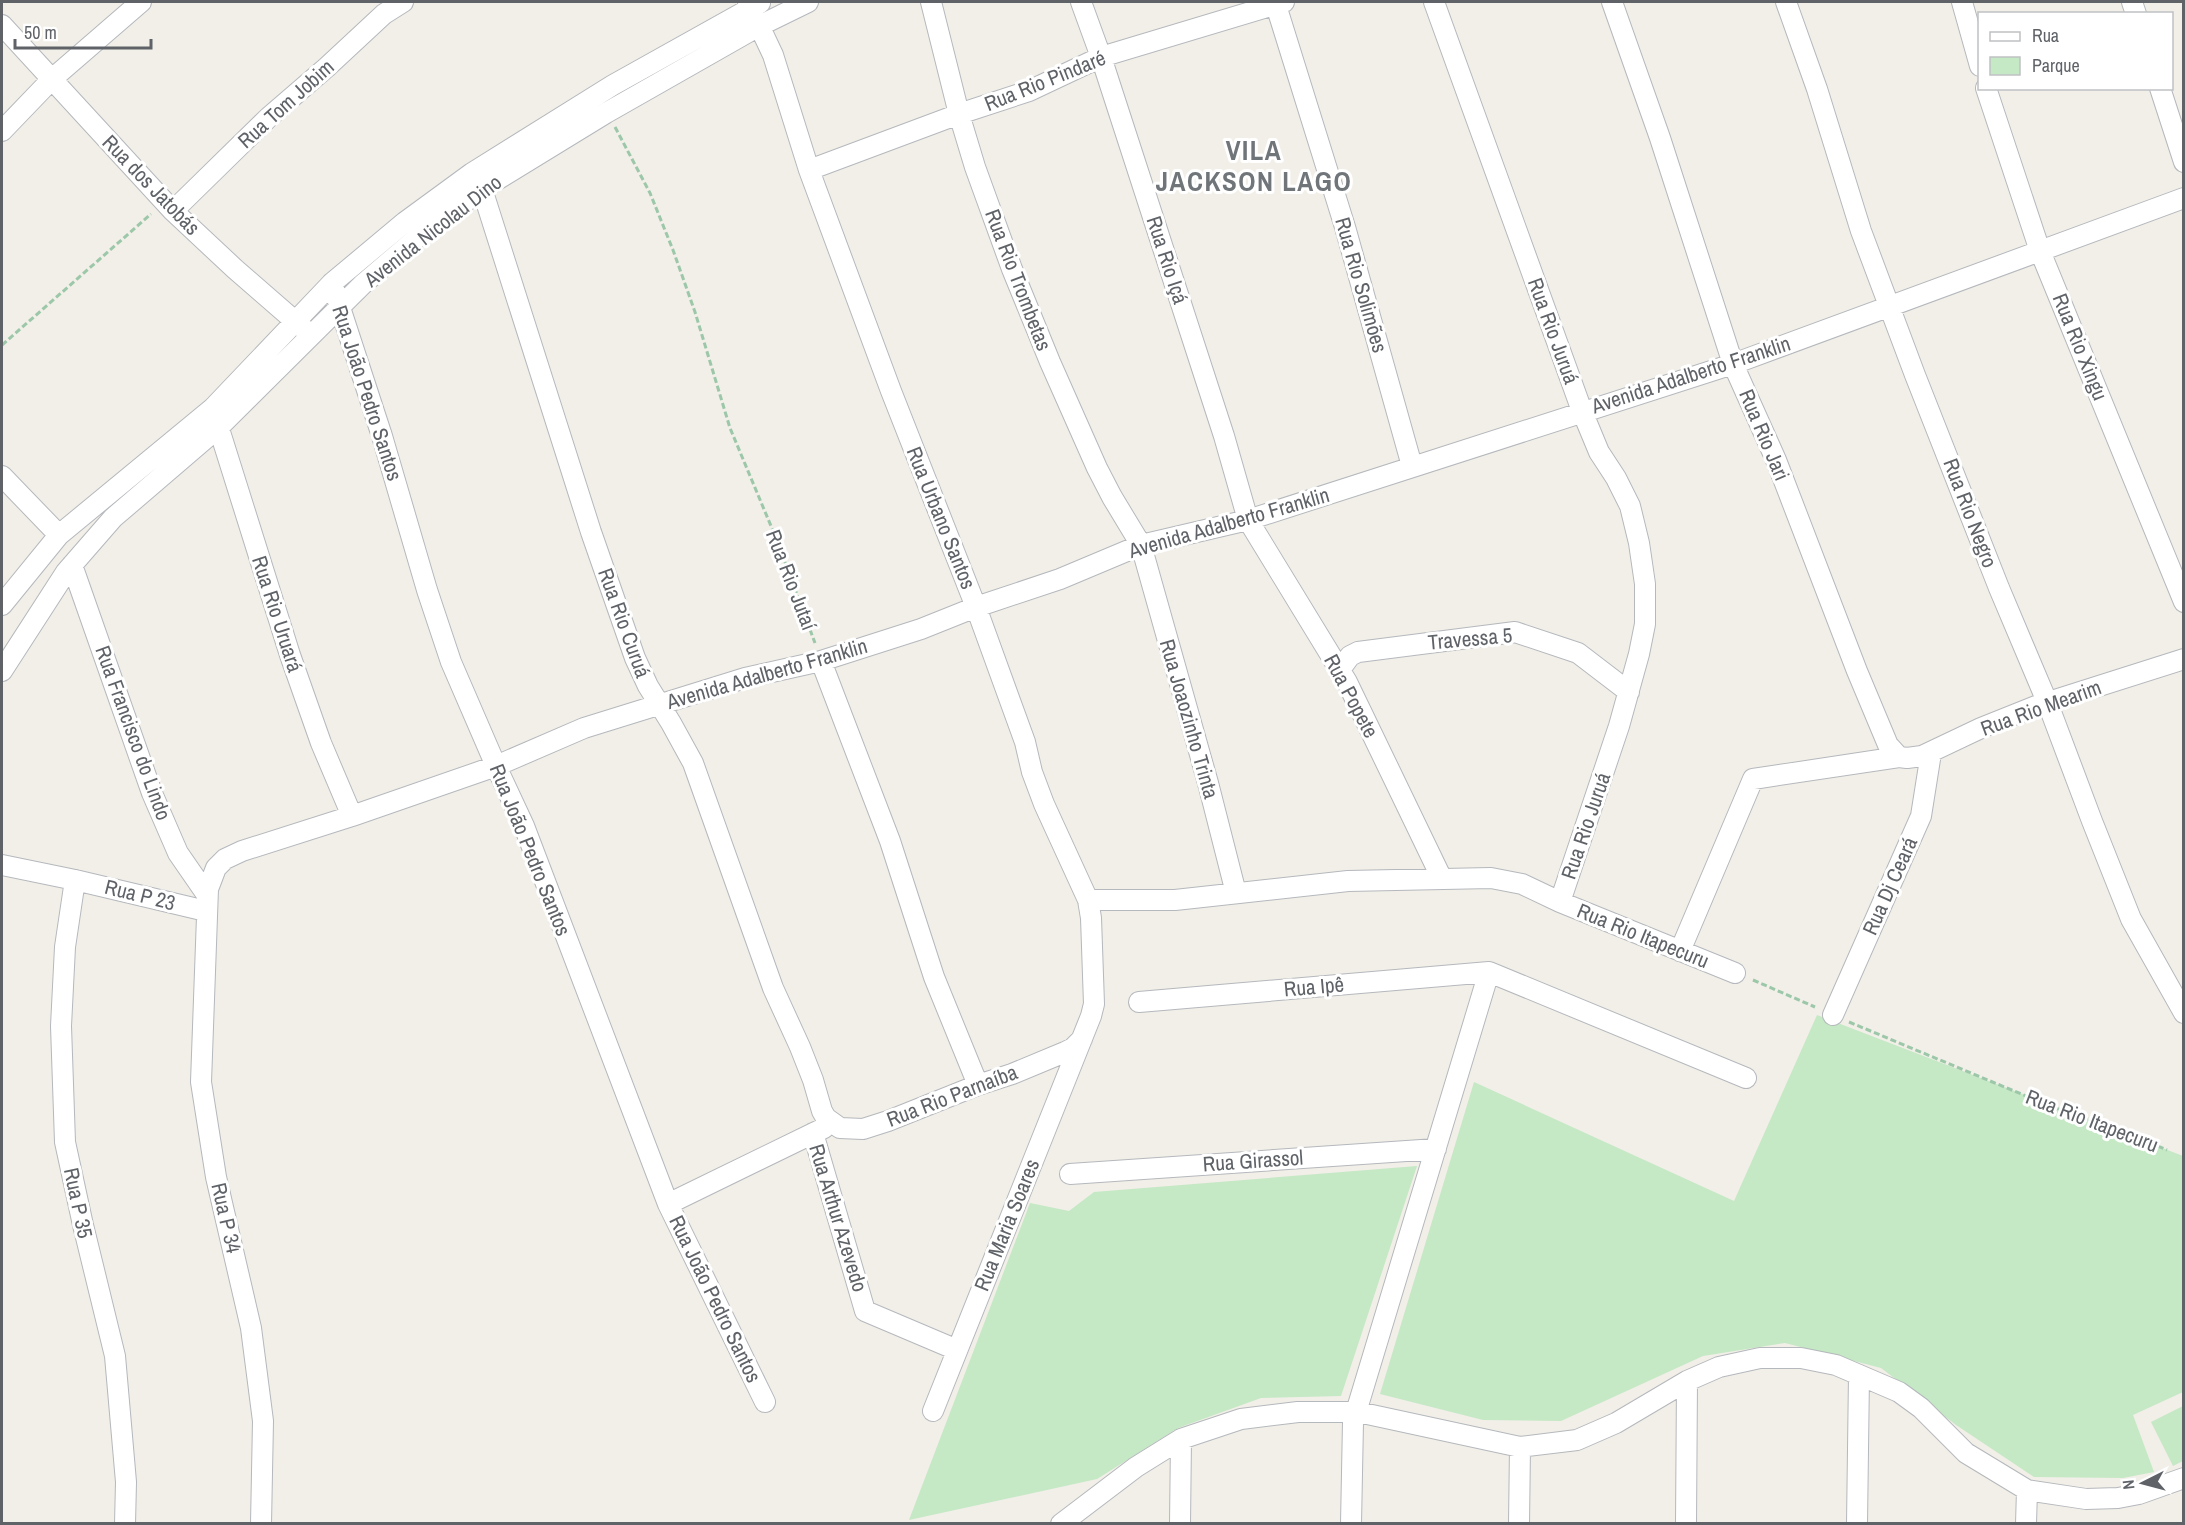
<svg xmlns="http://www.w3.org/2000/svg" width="2185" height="1525" font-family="'Archivo Narrow',sans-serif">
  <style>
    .green { fill: #c5e8c5 }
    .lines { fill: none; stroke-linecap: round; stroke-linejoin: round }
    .minor-casing { stroke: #b5b8bc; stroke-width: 22 }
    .path { stroke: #9cc7a9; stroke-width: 3; stroke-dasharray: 6 3; stroke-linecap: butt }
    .minor { stroke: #fff; stroke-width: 20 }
    .labels { text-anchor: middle; stroke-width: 6; stroke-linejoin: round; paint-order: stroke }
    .street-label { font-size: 21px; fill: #5f6368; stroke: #fff }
    .district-label { font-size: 27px; font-weight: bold; letter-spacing: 1.5px; fill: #70757a; stroke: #fff }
  </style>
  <rect width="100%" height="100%" fill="#f1efe8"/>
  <path class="green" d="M 1817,1015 L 2183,1156 L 2183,1392 L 2133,1415 L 2154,1472 L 2123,1478 L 2034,1477 L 1956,1425 L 1881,1368 L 1785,1343 L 1703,1356 L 1561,1421 L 1483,1420 L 1380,1394 L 1474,1082 L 1734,1201 Z
    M 1417,1166 L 1341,1396 L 1261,1398 L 1178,1428 L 1097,1479 L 909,1520 L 1030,1203 L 1069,1211 L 1094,1192 Z
    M 2183,1406 L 2183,1461 L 2173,1466 L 2151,1422 Z"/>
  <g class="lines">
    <defs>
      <path id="minor" d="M 748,2 L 773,55 L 809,170 L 891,391 L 976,607 L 1025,742 L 1032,772 L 1044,804 L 1088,900 L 1091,918 L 1094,1004 L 1091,1016 L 933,1411
        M 931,2 L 959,114 L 975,167 L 1012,269 L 1050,362 L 1097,468 L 1112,497 L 1141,545 L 1208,783 L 1236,893
        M 1081,2 L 1101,57 L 1224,436 L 1248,520 L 1347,682 L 1442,879
        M 1275,2 L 1345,227 L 1412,466
        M 1434,2 L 1582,411 L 1599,452 L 1616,478 L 1630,506 L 1639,543 L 1645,584 L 1645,624 L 1639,654 L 1619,726 L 1560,902
        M 1612,2 L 1660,138 L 1733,364 L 1776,460 L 1857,671 L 1888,745 L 1899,757
        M 1786,2 L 1817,89 L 1861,231 L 1915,375 L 1999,588 L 2048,704 L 2092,821 L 2131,919 L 2184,1013
        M 1962,2 L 1980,66
        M 2132,2 L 2136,14
        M 2,25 L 173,211 L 235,269 L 304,329
        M 1986,88 L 2040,251 L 2184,602
        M 2160,88 L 2184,162
        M 2,131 L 52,79 L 141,2
        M 809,170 L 959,114 L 1029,91 L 1101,57 L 1284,2
        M 482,189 L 591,532 L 635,658 L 648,686 L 671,723 L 693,763 L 773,988 L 800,1047 L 813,1080 L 822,1111 L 826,1118 L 840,1128 L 863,1129 L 888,1121 L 978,1085 L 1012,1074 L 1065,1052 L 1073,1048 L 1082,1039
        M 173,211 L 269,117 L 327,67 L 384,14 L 403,2
        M 332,283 L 382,436 L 427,590 L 451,662 L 496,766 L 524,826 L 668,1204 L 765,1402
        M 215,416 L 290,655 L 321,743 L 352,816
        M 2,476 L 59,535
        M 72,565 L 152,793 L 178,853 L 207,895
        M 2,605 L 59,535 L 213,408 L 332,283 L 405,222 L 472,173 L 613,85 L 760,3
        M 821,661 L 890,841 L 934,977 L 978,1085
        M 2,671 L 66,572 L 113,518 L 218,428 L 363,284 L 417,238 L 482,189 L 606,113 L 759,26 L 808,2
        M 1339,671 L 1350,656 L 1358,652 L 1515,632 L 1578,653 L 1629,692
        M 2,865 L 75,880 L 206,911
        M 75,880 L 65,947 L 61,1026 L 65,1142 L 83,1225 L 115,1356 L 126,1482 L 125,1524
        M 1088,900 L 1175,900 L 1348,881 L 1491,878 L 1522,884 L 1560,902 L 1735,973
        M 1680,951 L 1753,779 L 1899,757 L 1907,758 L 1922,756 L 1981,728 L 2036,706 L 2184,659
        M 1139,1002 L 1489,972 L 1746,1078
        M 1833,1015 L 1921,816 L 1931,753
        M 813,1133 L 865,1311 L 957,1350
        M 1070,1174 L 1436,1149
        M 668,1204 L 824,1128
        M 261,1524 L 263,1421 L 251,1328 L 216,1177 L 201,1082 L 208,889 L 216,868 L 225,859 L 242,851 L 352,816 L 496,766 L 584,728 L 745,678 L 821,661 L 921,629 L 976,607 L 1060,579 L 1141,545 L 1248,520 L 1733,364 L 2184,198
        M 1061,1524 L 1136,1467 L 1181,1439 L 1241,1419 L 1298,1412 L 1358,1412 L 1520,1447 L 1577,1440 L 1616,1423 L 1687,1381 L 1719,1367 L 1760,1358 L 1801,1358 L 1836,1365 L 1899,1392 L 1921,1408 L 1966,1453 L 2027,1490 L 2086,1499 L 2118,1498 L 2139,1494 L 2184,1478
        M 1180,1524 L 1181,1439
        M 1351,1524 L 1353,1422 L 1489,972
        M 1519,1524 L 1520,1447
        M 1686,1524 L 1687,1381
        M 1857,1524 L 1859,1375
        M 2026,1524 L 2027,1490"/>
    </defs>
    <use href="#minor" class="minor-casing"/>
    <path class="path" d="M 615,127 L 650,193 L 673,250 L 695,312 L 730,428 L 776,538 L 815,643
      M 2,345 L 151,214
      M 1753,980 L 1815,1007
      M 1849,1022 L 2050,1106 L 2117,1129 L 2167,1150"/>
    <use href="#minor" class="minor"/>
  </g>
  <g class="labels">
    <g class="street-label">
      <text transform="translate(1045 81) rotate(-22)" y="7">Rua Rio Pindaré</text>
      <text transform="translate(286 104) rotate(-42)" y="7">Rua Tom Jobim</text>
      <text transform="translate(151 185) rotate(46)" y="7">Rua dos Jatobás</text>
      <text transform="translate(433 231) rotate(-38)" y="7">Avenida Nicolau Dino</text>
      <text transform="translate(1167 260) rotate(72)" y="7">Rua Rio Içá</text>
      <text transform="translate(1018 280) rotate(69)" y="7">Rua Rio Trombetas</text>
      <text transform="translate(1361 285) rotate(74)" y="7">Rua Rio Solimões</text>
      <text transform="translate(1553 331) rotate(70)" y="7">Rua Rio Juruá</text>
      <text transform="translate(2080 347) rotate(68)" y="7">Rua Rio Xingu</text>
      <text transform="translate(1691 375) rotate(-18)" y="7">Avenida Adalberto Franklin</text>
      <text transform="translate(367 393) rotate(72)" y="7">Rua João Pedro Santos</text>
      <text transform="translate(1764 435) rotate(67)" y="7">Rua Rio Jari</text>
      <text transform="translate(1970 513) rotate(69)" y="7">Rua Rio Negro</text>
      <text transform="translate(941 518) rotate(68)" y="7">Rua Urbano Santos</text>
      <text transform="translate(1229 523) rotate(-16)" y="7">Avenida Adalberto Franklin</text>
      <text transform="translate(791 580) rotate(69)" y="7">Rua Rio Jutaí</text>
      <text transform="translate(277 614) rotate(72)" y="7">Rua Rio Uruará</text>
      <text transform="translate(624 623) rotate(70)" y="7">Rua Rio Curuá</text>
      <text transform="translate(1470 639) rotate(-5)" y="7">Travessa 5</text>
      <text transform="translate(767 674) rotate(-16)" y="7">Avenida Adalberto Franklin</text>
      <text transform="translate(1351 696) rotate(62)" y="7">Rua Popete</text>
      <text transform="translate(2041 708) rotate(-20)" y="7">Rua Rio Mearim</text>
      <text transform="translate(1189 719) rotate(74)" y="7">Rua Joaozinho Trinta</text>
      <text transform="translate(133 733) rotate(70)" y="7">Rua Francisco do Lindo</text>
      <text transform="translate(1586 826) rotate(-71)" y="7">Rua Rio Juruá</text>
      <text transform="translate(530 850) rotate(68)" y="7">Rua João Pedro Santos</text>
      <text transform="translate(1890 886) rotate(-66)" y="7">Rua Dj Ceará</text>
      <text transform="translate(140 895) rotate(14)" y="7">Rua P 23</text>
      <text transform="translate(1643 936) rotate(22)" y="7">Rua Rio Itapecuru</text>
      <text transform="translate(1314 987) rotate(-5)" y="7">Rua Ipê</text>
      <text transform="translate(952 1096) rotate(-21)" y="7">Rua Rio Parnaíba</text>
      <text transform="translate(2092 1121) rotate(21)" y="7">Rua Rio Itapecuru</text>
      <text transform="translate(1253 1161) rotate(-4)" y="7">Rua Girassol</text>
      <text transform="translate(78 1203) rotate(78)" y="7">Rua P 35</text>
      <text transform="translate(226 1218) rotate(77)" y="7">Rua P 34</text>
      <text transform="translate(838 1218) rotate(73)" y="7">Rua Arthur Azevedo</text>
      <text transform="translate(1007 1225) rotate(-68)" y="7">Rua Maria Soares</text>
      <text transform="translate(715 1299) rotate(64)" y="7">Rua João Pedro Santos</text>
    </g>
    <g class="district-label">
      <text x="1254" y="160">VILA<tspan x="1254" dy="31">JACKSON LAGO</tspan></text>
    </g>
  </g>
  <rect width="2185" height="1525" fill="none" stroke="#5f6368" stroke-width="6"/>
  <rect x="1978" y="12" width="195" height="78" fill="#ffffff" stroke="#bfc1c3" stroke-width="1.5"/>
  <rect x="1990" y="32" width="30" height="9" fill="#ffffff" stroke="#bfc1c3" stroke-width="1.5"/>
  <text x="2032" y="42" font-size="18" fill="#5f6368">Rua</text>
  <rect x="1990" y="57" width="30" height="18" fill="#c5e8c5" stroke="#bfc1c3" stroke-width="1.5"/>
  <text x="2032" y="72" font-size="18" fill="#5f6368">Parque</text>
  <g transform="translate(2143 1483) rotate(264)" stroke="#ffffff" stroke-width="4.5" paint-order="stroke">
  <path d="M0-4.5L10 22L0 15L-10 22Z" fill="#5f6368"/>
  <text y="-9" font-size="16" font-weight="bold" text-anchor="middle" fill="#5f6368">N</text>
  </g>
  <path d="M15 39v9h136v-9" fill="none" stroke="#5f6368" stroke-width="3"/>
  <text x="24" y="39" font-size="18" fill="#5f6368" stroke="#ffffff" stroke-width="4.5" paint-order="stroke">50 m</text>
</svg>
